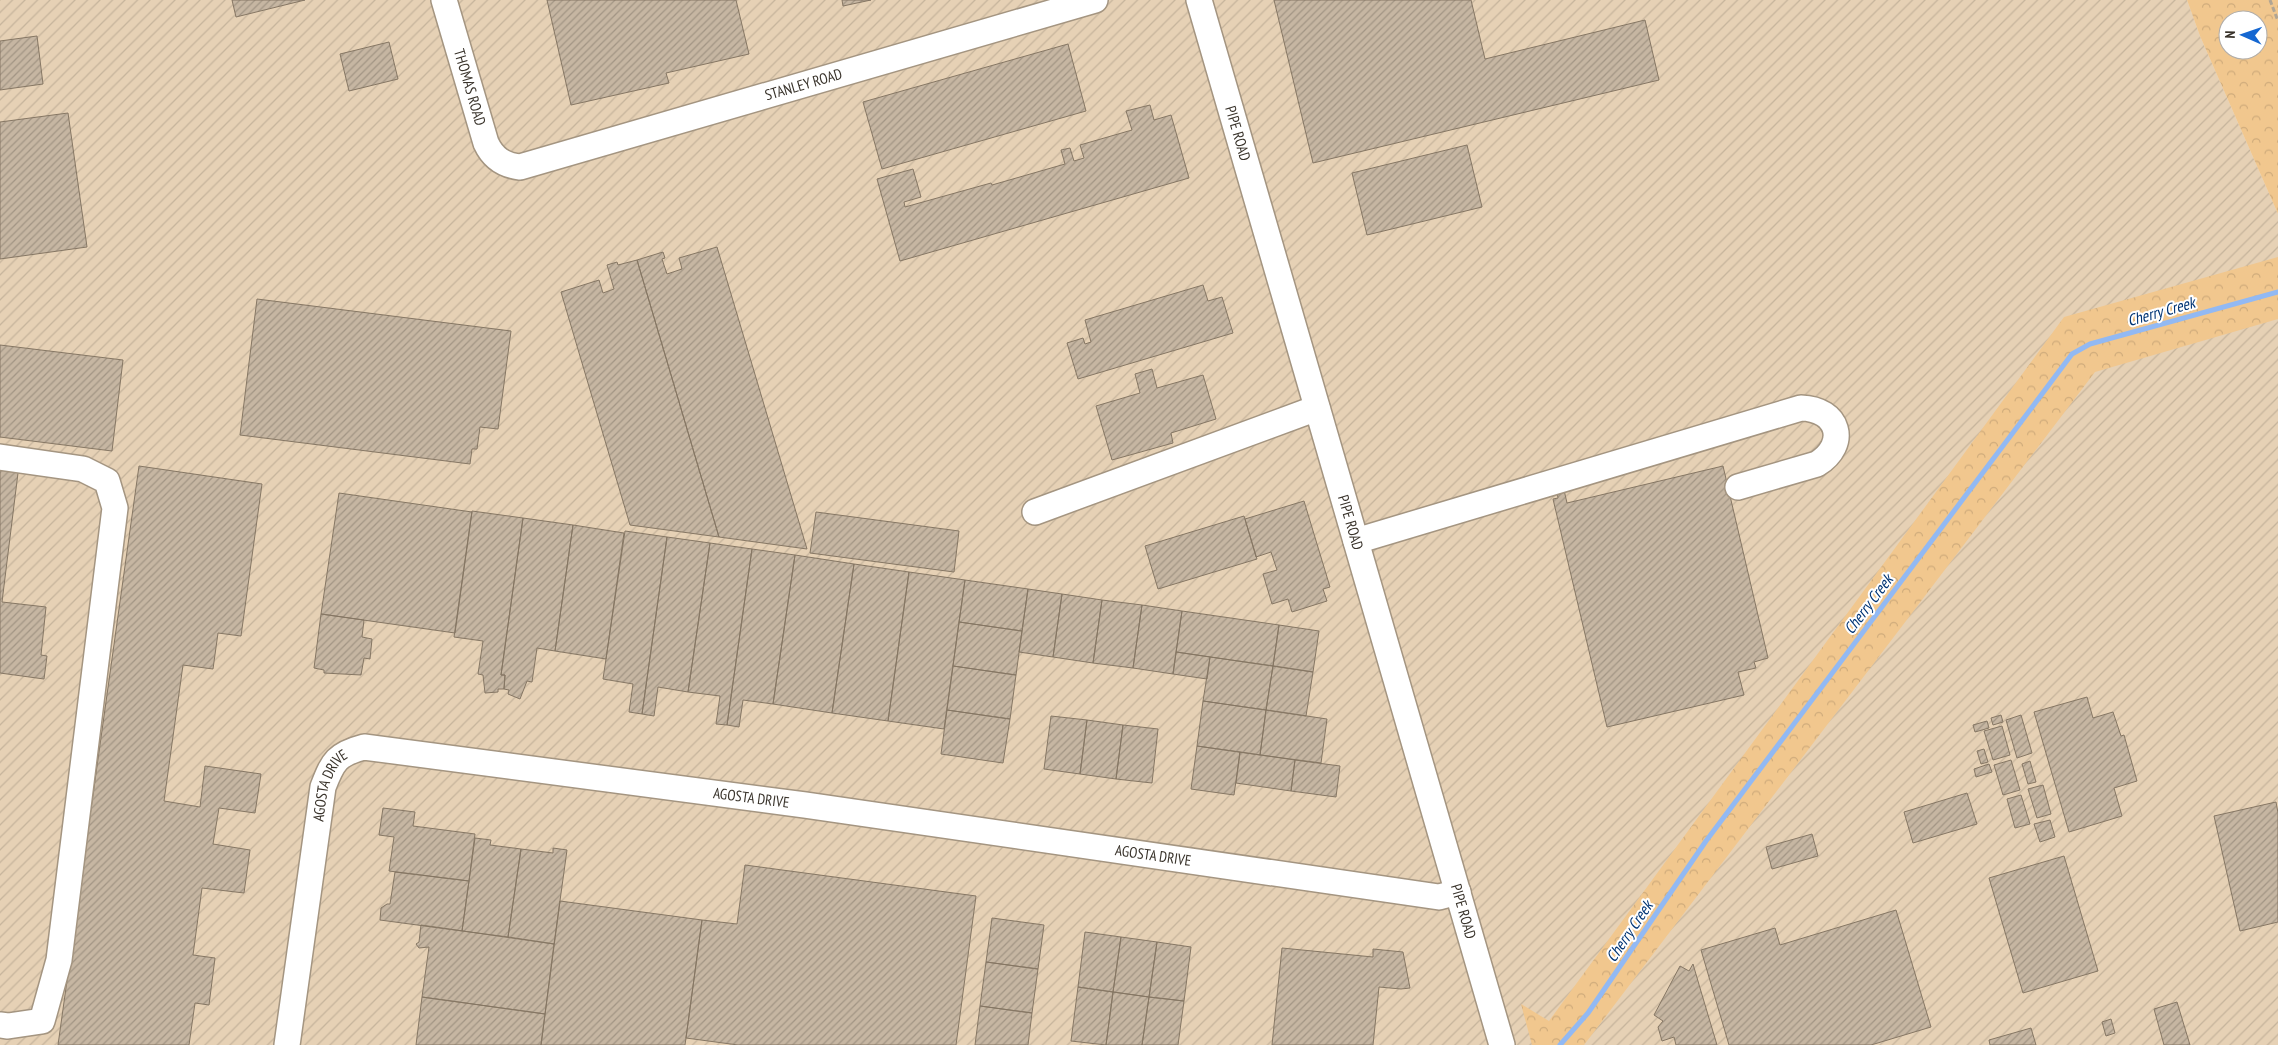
<svg xmlns="http://www.w3.org/2000/svg" width="2278" height="1045" font-family="'PT Sans Narrow',sans-serif">
  <style>
    .industrial { fill: url(#industrial-furrows) }
    .park { fill: url(#park-crowns); fill-rule: evenodd }
    .lines { fill: none; stroke-linecap: round; stroke-linejoin: round }
    .stream { stroke: #92b9f3; stroke-width: 5 }
    .building { fill: url(#building-hatch); stroke: #867764 }
    .minor-casing { stroke: #a49581; stroke-width: 28 }
    .path { stroke: #b1a593; stroke-width: 3; stroke-dasharray: 5 2.5; stroke-linecap: butt }
    .minor { stroke: #fff; stroke-width: 25 }
    .labels { text-anchor: middle; stroke-width: 4; stroke-linejoin: round; paint-order: stroke }
    .street-label { font-size: 15px; fill: #39332b; stroke: #fff }
    .water-label { font-size: 16px; font-style: italic; fill: #013474; stroke: #fff }
  </style>
  <defs>
    <pattern id="industrial-furrows" width="10" height="10" patternUnits="userSpaceOnUse" patternTransform="scale(1.25)"><rect width="10" height="10" fill="#e6d1b5"/><path d="M-1 1l2-2M0 10L10 0M9 11l2-2" fill="none" stroke="#c6b49c"/></pattern>
    <pattern id="park-crowns" width="20" height="18" patternUnits="userSpaceOnUse" patternTransform="scale(1.25)"><rect width="20" height="18" fill="#f1c78e"/><path d="M2 6a3 3 0 1 1 6 0M12 15a3 3 0 1 1 6 0" fill="none" stroke="#cfab7b"/></pattern>
    <pattern id="building-hatch" width="6" height="6" patternUnits="userSpaceOnUse" patternTransform="scale(1.25)"><rect width="6" height="6" fill="#c6b6a2"/><path d="M-1 1l2-2M0 6l6-6M5 7l2-2" fill="none" stroke="#a29584"/></pattern>
  </defs>
  <rect width="100%" height="100%" fill="#efdfc9"/>
  <path class="industrial" d="M 0,0 L 2187,0 L 2200,36 L 2278,214 L 2278,1045 L 0,1045 Z"/>
  <path class="park" d="M 2187,0 L 2278,0 L 2278,214 L 2200,36 ZM 2228,20 L 2258,20 L 2258,50 L 2228,50 Z
    M 2278,257 L 2278,319 L 2095,372 L 1584,1045 L 1532,1045 L 1521,1004 L 1549,1021 L 2064,317 Z"/>
  <g class="lines">
    <path class="stream" d="M 1560,1045 L 1588,1013 L 1706,841 L 2072,354 L 2090,344 L 2278,292"/>
  </g>
  <path class="building" d="M 232,0 L 305,0 L 236,17 Z
    M 547,0 L 736,0 L 749,54 L 666,73 L 669,83 L 571,105 Z
    M 842,0 L 871,0 L 843,6 Z
    M 1274,0 L 1471,0 L 1485,59 L 1645,20 L 1659,80 L 1313,163 Z
    M 37,36 L 43,84 L 0,90 L 0,41 Z
    M 389,42 L 398,79 L 349,91 L 340,54 Z
    M 1068,44 L 1086,111 L 882,169 L 863,102 Z
    M 1150,105 L 1154,120 L 1171,115 L 1189,178 L 900,261 L 877,179 L 913,169 L 921,197 L 904,202 L 905,207 L 991,183 L 992,185 L 1065,164 L 1061,150 L 1070,148 L 1074,161 L 1084,158 L 1080,145 L 1132,130 L 1126,111 Z
    M 68,113 L 87,247 L 0,259 L 0,122 Z
    M 1467,145 L 1482,207 L 1367,235 L 1352,173 Z
    M 717,247 L 807,549 L 719,537 L 637,260 L 663,252 L 665,258 L 662,259 L 667,274 L 682,269 L 679,258 Z
    M 637,260 L 719,537 L 630,525 L 561,292 L 599,280 L 603,293 L 614,289 L 607,265 L 617,262 L 618,265 Z
    M 1203,285 L 1208,301 L 1222,297 L 1233,333 L 1078,379 L 1067,343 L 1083,338 L 1085,344 L 1091,342 L 1085,320 Z
    M 257,299 L 511,331 L 498,429 L 480,427 L 477,449 L 472,449 L 470,464 L 240,435 Z
    M 0,345 L 123,360 L 112,451 L 0,437 Z
    M 1152,369 L 1157,388 L 1203,375 L 1216,419 L 1171,433 L 1173,443 L 1112,460 L 1096,406 L 1140,393 L 1135,374 Z
    M 0,463 L 19,465 L 2,602 L 46,607 L 41,655 L 47,656 L 44,679 L 0,673 Z
    M 139,466 L 262,484 L 241,636 L 218,633 L 213,669 L 183,665 L 164,801 L 200,807 L 205,766 L 261,774 L 255,813 L 219,808 L 213,844 L 250,850 L 244,893 L 202,888 L 193,955 L 215,958 L 209,1005 L 195,1003 L 189,1045 L 58,1045 Z
    M 1723,466 L 1768,658 L 1754,662 L 1756,668 L 1738,672 L 1744,695 L 1607,727 L 1553,499 L 1558,498 L 1557,492 L 1564,490 L 1567,503 Z
    M 339,493 L 472,512 L 455,633 L 321,614 Z
    M 1304,501 L 1330,587 L 1323,589 L 1327,601 L 1292,612 L 1288,599 L 1272,604 L 1263,574 L 1277,570 L 1271,552 L 1256,557 L 1245,519 Z
    M 472,511 L 523,518 L 501,675 L 505,675 L 504,689 L 498,689 L 498,692 L 485,693 L 483,675 L 478,674 L 483,641 L 454,637 Z
    M 816,512 L 959,531 L 954,572 L 810,553 Z
    M 1244,516 L 1257,559 L 1158,589 L 1145,546 Z
    M 523,518 L 573,525 L 555,651 L 537,648 L 532,682 L 527,681 L 520,699 L 508,694 L 509,690 L 504,689 L 505,675 L 501,675 Z
    M 573,525 L 624,533 L 606,659 L 555,651 Z
    M 625,531 L 667,537 L 642,714 L 629,712 L 633,684 L 603,679 Z
    M 667,537 L 710,543 L 688,692 L 658,687 L 654,716 L 642,714 Z
    M 710,543 L 752,549 L 727,725 L 716,724 L 720,696 L 688,692 Z
    M 752,549 L 795,555 L 773,704 L 743,700 L 739,727 L 727,725 Z
    M 795,555 L 854,564 L 832,713 L 773,704 Z
    M 854,564 L 909,572 L 888,721 L 832,713 Z
    M 909,572 L 965,580 L 944,729 L 888,721 Z
    M 965,580 L 1028,589 L 1022,631 L 959,622 Z
    M 1028,589 L 1062,594 L 1053,657 L 1019,652 Z
    M 1062,594 L 1102,600 L 1093,663 L 1053,657 Z
    M 1102,600 L 1142,605 L 1133,668 L 1093,663 Z
    M 1142,605 L 1182,611 L 1173,674 L 1133,668 Z
    M 1182,611 L 1279,625 L 1273,666 L 1176,652 Z
    M 321,614 L 364,620 L 362,637 L 372,639 L 370,659 L 364,658 L 361,675 L 324,673 L 324,670 L 314,668 Z
    M 959,622 L 1022,631 L 1016,675 L 953,666 Z
    M 1279,625 L 1319,631 L 1313,672 L 1273,666 Z
    M 1176,652 L 1210,657 L 1207,679 L 1173,674 Z
    M 1210,657 L 1273,666 L 1266,710 L 1203,701 Z
    M 953,666 L 1016,675 L 1010,719 L 947,710 Z
    M 1273,666 L 1313,672 L 1306,716 L 1266,710 Z
    M 2087,697 L 2093,718 L 2113,712 L 2121,736 L 2124,735 L 2137,781 L 2114,788 L 2122,816 L 2069,832 L 2034,712 Z
    M 1203,701 L 1266,710 L 1260,755 L 1197,746 Z
    M 947,710 L 1010,719 L 1003,763 L 941,754 Z
    M 1266,710 L 1327,719 L 1321,763 L 1260,755 Z
    M 2001,715 L 2003,722 L 1993,725 L 1991,718 Z
    M 2021,715 L 2032,753 L 2017,758 L 2006,720 Z
    M 1051,716 L 1087,720 L 1080,774 L 1044,769 Z
    M 1087,720 L 1123,725 L 1116,779 L 1080,774 Z
    M 1987,721 L 1989,728 L 1975,732 L 1973,725 Z
    M 1123,725 L 1158,729 L 1152,783 L 1116,779 Z
    M 2002,726 L 2010,755 L 1993,760 L 1984,731 Z
    M 1197,746 L 1240,752 L 1234,795 L 1191,789 Z
    M 1984,749 L 1988,762 L 1981,764 L 1977,751 Z
    M 1240,752 L 1295,760 L 1291,791 L 1236,783 Z
    M 1295,760 L 1340,766 L 1336,797 L 1291,791 Z
    M 2011,760 L 2020,790 L 2003,795 L 1994,765 Z
    M 2030,761 L 2036,782 L 2028,784 L 2022,764 Z
    M 1989,764 L 1992,772 L 1976,777 L 1974,769 Z
    M 2043,785 L 2051,814 L 2037,818 L 2028,789 Z
    M 1967,793 L 1977,824 L 1913,843 L 1904,812 Z
    M 2021,795 L 2030,824 L 2015,828 L 2007,799 Z
    M 2276,802 L 2278,813 L 2278,922 L 2240,931 L 2214,816 Z
    M 383,808 L 415,812 L 413,826 L 475,834 L 469,881 L 389,871 L 394,837 L 379,835 Z
    M 2050,820 L 2055,837 L 2040,842 L 2034,824 Z
    M 1812,834 L 1818,856 L 1772,869 L 1766,847 Z
    M 475,838 L 491,840 L 490,845 L 521,849 L 508,937 L 462,931 Z
    M 553,848 L 567,850 L 554,944 L 508,937 L 521,849 L 553,853 Z
    M 2064,856 L 2098,971 L 2023,993 L 1989,878 Z
    M 745,865 L 976,896 L 956,1045 L 738,1045 L 686,1038 L 702,920 L 737,924 Z
    M 395,872 L 469,881 L 462,931 L 380,920 L 381,908 L 387,904 L 390,904 Z
    M 560,901 L 702,920 L 685,1045 L 541,1045 Z
    M 1896,910 L 1931,1027 L 1871,1045 L 1729,1045 L 1701,950 L 1775,928 L 1780,945 Z
    M 992,918 L 1044,925 L 1038,969 L 986,962 Z
    M 421,925 L 554,944 L 545,1014 L 422,997 L 429,947 L 419,948 L 416,944 L 419,942 Z
    M 1085,932 L 1121,937 L 1113,992 L 1078,987 Z
    M 1121,937 L 1157,942 L 1149,997 L 1113,992 Z
    M 1157,942 L 1191,947 L 1184,1001 L 1149,997 Z
    M 1282,948 L 1373,957 L 1373,949 L 1403,952 L 1410,988 L 1401,989 L 1379,987 L 1373,1045 L 1272,1045 Z
    M 986,962 L 1038,969 L 1032,1013 L 980,1006 Z
    M 1693,964 L 1700,988 L 1717,1045 L 1676,1045 L 1674,1037 L 1662,1041 L 1658,1027 L 1663,1021 L 1654,1015 L 1680,966 L 1689,971 Z
    M 1078,987 L 1113,992 L 1106,1045 L 1071,1041 Z
    M 1113,992 L 1149,997 L 1142,1045 L 1106,1045 Z
    M 422,997 L 545,1014 L 541,1045 L 416,1045 Z
    M 1149,997 L 1184,1001 L 1178,1045 L 1142,1045 Z
    M 2177,1002 L 2190,1045 L 2164,1045 L 2154,1009 Z
    M 980,1006 L 1032,1013 L 1028,1045 L 975,1045 Z
    M 2111,1019 L 2115,1033 L 2106,1036 L 2102,1022 Z
    M 2031,1028 L 2036,1045 L 1990,1045 L 1989,1040 Z"/>
  <g class="lines">
    <defs>
      <g id="minor">
        <path id="s1" d="M 444,0 L 486,143 C 493,158 503,165 520,167 L 1095,0"/>
        <path id="s2" d="M 1199,0 L 1502,1045"/>
        <path d="M 0,457 L 83,469 L 107,481 L 115,508 L 59,960 L 42,1021 L 8,1026 L 0,1025"/>
        <path d="M 1035,512 L 1317,408"/>
        <path d="M 1356,541 L 1801,408 C 1839,409 1849,444 1817,464 L 1738,487"/>
        <path id="s3" d="M 287,1045 L 323,787 C 333,761 337,754 364,747 L 805,805 L 1439,897 L 1458,892"/>
      </g>
    </defs>
    <use href="#minor" class="minor-casing"/>
    <path class="path" d="M 2270,0 L 2278,21"/>
    <use href="#minor" class="minor"/>
  </g>
  <g class="labels">
    <g class="street-label">
      <text dy="5" stroke="none"><textPath href="#s1" startOffset="488">STANLEY ROAD</textPath></text>
      <text dy="5" stroke="none"><textPath href="#s1" startOffset="91">THOMAS ROAD</textPath></text>
      <text dy="5" stroke="none"><textPath href="#s2" startOffset="139">PIPE ROAD</textPath></text>
      <text dy="5" stroke="none"><textPath href="#s2" startOffset="544">PIPE ROAD</textPath></text>
      <text dy="5" stroke="none"><textPath href="#s3" startOffset="264">AGOSTA DRIVE</textPath></text>
      <text dy="5" stroke="none"><textPath href="#s3" startOffset="712">AGOSTA DRIVE</textPath></text>
      <text dy="5" stroke="none"><textPath href="#s3" startOffset="1118">AGOSTA DRIVE</textPath></text>
      <text dy="5" stroke="none"><textPath href="#s2" startOffset="949">PIPE ROAD</textPath></text>
    </g>
    <g class="water-label">
      <text transform="translate(2161 311) rotate(-16)" y="6">Cherry Creek</text>
      <text transform="translate(1868 604) rotate(-53)" y="6">Cherry Creek</text>
      <text transform="translate(1629 931) rotate(-56)" y="6">Cherry Creek</text>
    </g>
  </g>
  <g transform="translate(2243 35) rotate(272)"><circle r="24" fill="#ffffff" stroke="#b0adaa"/>
  <path d="M0-4L9 19L0 12L-9 19Z" fill="#1567d1"/>
  <text y="-8" font-size="14" font-weight="bold" text-anchor="middle" fill="#39332b">N</text>
  </g>
</svg>
